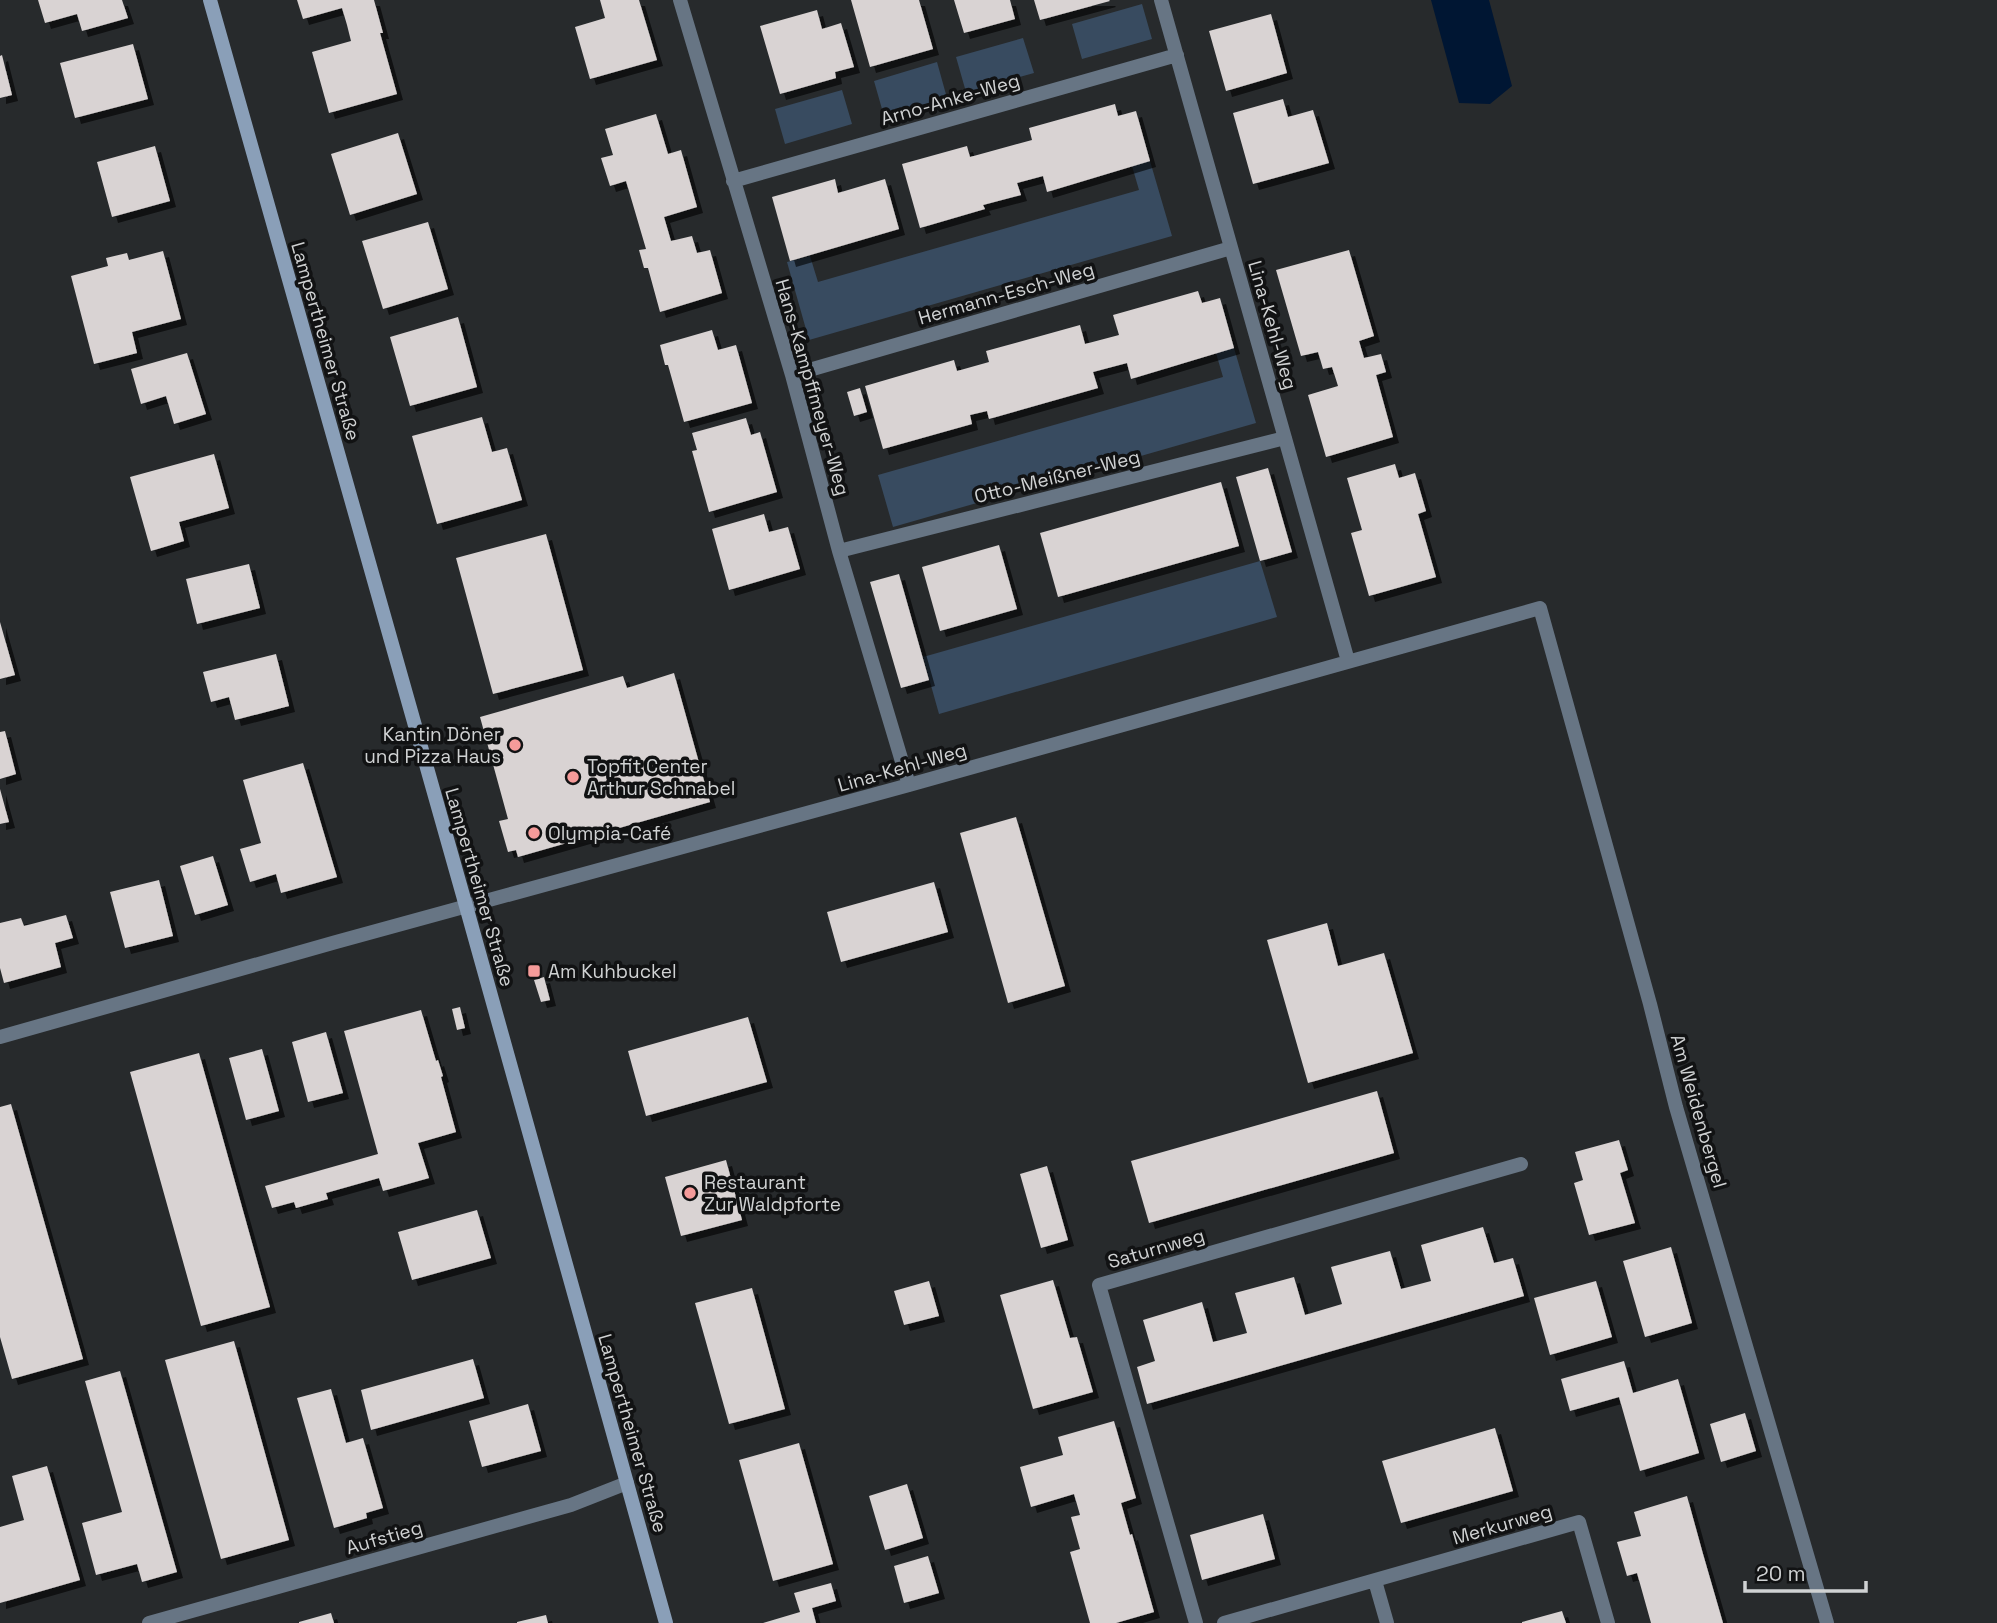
<svg xmlns="http://www.w3.org/2000/svg" width="1997" height="1623" font-family="'Space Grotesk',sans-serif">
  <style>
    .green { fill: #384b60 }
    .water { fill: #001633 }
    .building { fill: #d9d3d3; filter: url(#shadow) }
    .lines { fill: none; stroke-linecap: round; stroke-linejoin: round }
    .street { stroke: #677584; stroke-width: 14 }
    .secondary { stroke: #8a9fb8; stroke-width: 14 }
    .poi-dot { fill: #f59b9a; stroke: #111213; stroke-width: 2.5 }
    .labels { text-anchor: middle; stroke-width: 7; stroke-linejoin: round; paint-order: stroke }
    .street-label { font-size: 19px; fill: #d0d2d3; stroke: #111213 }
    .poi-label { font-size: 19px; fill: #d0d2d3; stroke: #111213; text-anchor: start }
  </style>
  <defs>
    <filter id="shadow"><feDropShadow dx="6" dy="6" stdDeviation="0" flood-color="#0009"/></filter>
  </defs>
  <rect width="100%" height="100%" fill="#272a2c"/>
  <path class="green" d="M 1142,4 L 1152,39 L 1082,59 L 1072,24 Z
    M 1023,38 L 1034,73 L 966,92 L 956,57 Z
    M 937,62 L 947,98 L 884,116 L 874,81 Z
    M 842,90 L 852,124 L 785,144 L 775,109 Z
    M 1150,161 L 1172,236 L 809,340 L 787,262 L 810,256 L 818,282 L 1139,190 L 1132,166 Z
    M 1234,348 L 1256,423 L 893,527 L 878,475 L 1223,377 L 1216,353 Z
    M 1260,561 L 1277,617 L 939,714 L 923,657 Z"/>
  <path class="water" d="M 1431,0 L 1489,0 L 1512,86 L 1490,104 L 1459,103 Z"/>
  <path class="building" d="M 38,0 L 122,0 L 128,18 L 82,31 L 77,14 L 45,23 Z
    M 297,0 L 374,0 L 383,33 L 380,33 L 397,94 L 329,113 L 312,52 L 351,41 L 347,25 L 342,8 L 303,19 Z
    M 600,0 L 639,0 L 657,60 L 590,79 L 575,27 L 605,18 Z
    M 851,0 L 919,0 L 933,49 L 870,67 Z
    M 954,0 L 1010,0 L 1015,19 L 964,33 Z
    M 1034,0 L 1109,0 L 1110,1 L 1040,20 Z
    M 817,10 L 822,29 L 841,23 L 854,67 L 835,72 L 836,78 L 780,94 L 760,26 Z
    M 1271,14 L 1287,73 L 1226,91 L 1209,31 Z
    M 133,44 L 148,99 L 75,118 L 60,63 Z
    M 2,55 L 12,95 L 0,98 L 0,56 Z
    M 1283,99 L 1288,117 L 1313,110 L 1329,163 L 1253,184 L 1233,113 Z
    M 1115,104 L 1118,116 L 1136,111 L 1150,161 L 1047,192 L 1043,176 L 1017,183 L 1021,195 L 983,205 L 985,209 L 920,228 L 902,164 L 967,146 L 970,157 L 1032,140 L 1029,128 Z
    M 656,114 L 668,154 L 681,150 L 697,207 L 664,217 L 671,241 L 692,236 L 697,253 L 710,250 L 722,293 L 660,312 L 648,268 L 644,268 L 639,250 L 646,249 L 626,181 L 610,186 L 601,158 L 613,155 L 605,129 Z
    M 398,133 L 417,194 L 350,215 L 331,154 Z
    M 155,146 L 170,201 L 112,217 L 97,162 Z
    M 835,179 L 838,193 L 885,179 L 899,229 L 790,261 L 772,197 Z
    M 428,222 L 448,289 L 383,309 L 362,241 Z
    M 1349,250 L 1374,336 L 1359,341 L 1364,358 L 1381,354 L 1386,372 L 1376,375 L 1393,437 L 1326,457 L 1308,395 L 1338,386 L 1332,367 L 1323,369 L 1318,352 L 1301,356 L 1276,270 Z
    M 163,251 L 181,319 L 132,332 L 137,353 L 94,364 L 71,276 L 108,266 L 106,258 L 127,253 L 129,260 Z
    M 1198,291 L 1202,303 L 1220,298 L 1234,348 L 1131,379 L 1127,363 L 1093,372 L 1098,388 L 989,419 L 987,411 L 970,415 L 972,424 L 883,449 L 865,386 L 954,360 L 957,371 L 989,362 L 986,351 L 1080,325 L 1085,344 L 1119,335 L 1113,315 Z
    M 458,317 L 477,387 L 410,406 L 390,337 Z
    M 712,330 L 718,350 L 736,345 L 752,403 L 684,422 L 668,365 L 665,365 L 660,345 Z
    M 187,353 L 206,414 L 174,424 L 166,396 L 141,404 L 131,369 Z
    M 860,388 L 867,412 L 854,416 L 847,392 Z
    M 482,417 L 492,452 L 507,448 L 522,500 L 437,524 L 412,436 Z
    M 746,418 L 751,435 L 760,432 L 777,492 L 709,512 L 692,451 L 697,450 L 692,433 Z
    M 214,454 L 229,508 L 179,522 L 184,541 L 151,551 L 130,477 Z
    M 1395,464 L 1399,478 L 1415,473 L 1426,511 L 1418,514 L 1436,577 L 1369,596 L 1351,533 L 1362,530 L 1347,478 Z
    M 1268,468 L 1292,552 L 1260,561 L 1236,477 Z
    M 1221,482 L 1239,546 L 1058,597 L 1040,533 Z
    M 764,514 L 769,532 L 788,527 L 800,569 L 729,590 L 712,529 Z
    M 546,534 L 583,670 L 493,694 L 456,558 Z
    M 999,545 L 1017,609 L 940,631 L 922,567 Z
    M 249,564 L 260,608 L 197,624 L 186,579 Z
    M 899,574 L 929,680 L 901,688 L 870,582 Z
    M 0,622 L 15,675 L 0,679 Z
    M 276,654 L 289,706 L 235,720 L 229,697 L 211,702 L 203,672 Z
    M 674,673 L 710,802 L 518,857 L 516,850 L 508,852 L 499,821 L 508,819 L 480,717 L 623,676 L 627,688 Z
    M 5,731 L 16,774 L 0,779 L 0,732 Z
    M 303,763 L 337,877 L 281,893 L 276,874 L 250,882 L 240,849 L 261,843 L 243,780 Z
    M 0,789 L 9,822 L 0,824 Z
    M 1016,817 L 1065,986 L 1008,1003 L 960,833 Z
    M 213,856 L 228,905 L 195,915 L 180,866 Z
    M 159,880 L 173,936 L 125,948 L 110,892 Z
    M 934,882 L 948,932 L 841,962 L 827,912 Z
    M 66,915 L 73,938 L 55,943 L 61,967 L 4,983 L 0,968 L 0,923 L 21,918 L 24,926 Z
    M 1327,923 L 1338,966 L 1384,953 L 1413,1053 L 1308,1083 L 1267,940 Z
    M 544,977 L 550,1000 L 541,1002 L 534,980 Z
    M 460,1007 L 465,1028 L 457,1030 L 452,1009 Z
    M 421,1010 L 436,1061 L 438,1060 L 443,1076 L 441,1077 L 456,1132 L 418,1143 L 429,1178 L 383,1191 L 379,1178 L 326,1193 L 328,1199 L 296,1208 L 294,1202 L 272,1208 L 265,1186 L 378,1154 L 344,1031 Z
    M 748,1017 L 767,1082 L 646,1116 L 628,1051 Z
    M 326,1032 L 343,1093 L 308,1102 L 292,1042 Z
    M 262,1049 L 279,1111 L 246,1120 L 229,1058 Z
    M 199,1053 L 270,1307 L 201,1326 L 130,1072 Z
    M 1377,1091 L 1394,1153 L 1149,1223 L 1131,1161 Z
    M 11,1104 L 83,1359 L 12,1379 L 0,1337 L 0,1107 Z
    M 1619,1140 L 1628,1170 L 1620,1173 L 1635,1223 L 1589,1235 L 1574,1183 L 1583,1180 L 1575,1152 Z
    M 726,1160 L 742,1220 L 681,1236 L 665,1177 Z
    M 1047,1166 L 1068,1240 L 1041,1248 L 1020,1174 Z
    M 477,1210 L 491,1258 L 412,1280 L 398,1232 Z
    M 1483,1227 L 1494,1263 L 1513,1258 L 1524,1296 L 1147,1404 L 1137,1367 L 1155,1361 L 1143,1320 L 1202,1302 L 1213,1342 L 1247,1333 L 1235,1293 L 1294,1277 L 1305,1315 L 1342,1304 L 1331,1267 L 1390,1251 L 1401,1289 L 1431,1281 L 1421,1245 Z
    M 1671,1247 L 1692,1323 L 1645,1337 L 1623,1261 Z
    M 1053,1280 L 1070,1338 L 1077,1337 L 1093,1392 L 1033,1409 L 1000,1295 Z
    M 929,1281 L 939,1316 L 904,1325 L 894,1291 Z
    M 1596,1281 L 1612,1337 L 1550,1355 L 1534,1298 Z
    M 752,1288 L 785,1409 L 729,1424 L 695,1303 Z
    M 234,1341 L 289,1540 L 221,1559 L 165,1360 Z
    M 473,1359 L 484,1398 L 371,1430 L 361,1390 Z
    M 1624,1361 L 1633,1393 L 1678,1379 L 1699,1453 L 1640,1471 L 1619,1397 L 1570,1411 L 1561,1379 Z
    M 120,1371 L 177,1572 L 142,1582 L 137,1564 L 96,1575 L 82,1523 L 122,1512 L 85,1381 Z
    M 331,1389 L 346,1443 L 363,1438 L 383,1508 L 366,1513 L 367,1518 L 334,1528 L 297,1398 Z
    M 528,1404 L 541,1451 L 482,1467 L 469,1421 Z
    M 1745,1413 L 1756,1451 L 1721,1462 L 1710,1424 Z
    M 1114,1421 L 1136,1498 L 1121,1503 L 1130,1535 L 1132,1534 L 1154,1612 L 1116,1623 L 1090,1623 L 1070,1552 L 1080,1549 L 1071,1517 L 1080,1515 L 1074,1494 L 1031,1507 L 1020,1467 L 1063,1455 L 1058,1437 Z
    M 1495,1428 L 1513,1491 L 1401,1523 L 1382,1461 Z
    M 799,1443 L 833,1564 L 773,1581 L 739,1460 Z
    M 47,1466 L 80,1580 L 0,1603 L 0,1527 L 24,1520 L 12,1476 Z
    M 907,1484 L 923,1538 L 885,1550 L 869,1496 Z
    M 1687,1496 L 1703,1554 L 1723,1623 L 1651,1623 L 1637,1573 L 1627,1576 L 1617,1542 L 1641,1536 L 1634,1512 Z
    M 1263,1514 L 1275,1559 L 1202,1580 L 1190,1535 Z
    M 928,1556 L 939,1593 L 904,1603 L 894,1566 Z
    M 831,1583 L 836,1601 L 812,1608 L 816,1623 L 763,1623 L 800,1612 L 794,1593 Z
    M 1562,1611 L 1566,1623 L 1522,1623 L 1522,1622 Z
    M 331,1613 L 334,1623 L 299,1623 L 299,1622 Z
    M 546,1615 L 548,1623 L 517,1623 L 517,1622 Z"/>
  <g class="lines">
    <path class="street" d="M 680,0 L 792,375 L 839,551 L 909,785
      M 1161,0 L 1348,661
      M 733,181 L 1177,55
      M 792,375 L 1231,248
      M 839,551 L 1285,438
      M 0,1037 L 336,942 L 909,785 L 1540,608 L 1650,1004 L 1676,1107 L 1827,1623
      M 1375,1581 L 1387,1623
      M 149,1623 L 571,1505 L 627,1483
      M 1196,1623 L 1099,1285 L 1521,1164
      M 1224,1623 L 1579,1522 L 1608,1623"/>
    <path class="secondary" d="M 210,0 L 466,906 L 666,1623"/>
  </g>
  <g class="poi-dot">
    <circle cx="515" cy="745" r="7"/>
    <circle cx="573" cy="777" r="7"/>
    <circle cx="534" cy="833" r="7"/>
    <rect x="527" y="964" width="14" height="14" rx="3.5"/>
    <circle cx="690" cy="1193" r="7"/>
  </g>
  <g class="labels">
    <g class="street-label">
      <text transform="translate(950 99) rotate(-16)" y="7">Arno-Anke-Weg</text>
      <text transform="translate(1006 293) rotate(-16)" y="7">Hermann-Esch-Weg</text>
      <text transform="translate(1273 325) rotate(74)" y="7">Lina-Kehl-Weg</text>
      <text transform="translate(326 341) rotate(74)" y="7">Lampertheimer Straße</text>
      <text transform="translate(813 387) rotate(74)" y="7">Hans-Kampffmeyer-Weg</text>
      <text transform="translate(1057 476) rotate(-14)" y="7">Otto-Meißner-Weg</text>
      <text transform="translate(902 767) rotate(-16)" y="7">Lina-Kehl-Weg</text>
      <text transform="translate(480 887) rotate(74)" y="7">Lampertheimer Straße</text>
      <text transform="translate(1699 1111) rotate(74)" y="7">Am Weidenbergel</text>
      <text transform="translate(1156 1248) rotate(-16)" y="7">Saturnweg</text>
      <text transform="translate(633 1433) rotate(74)" y="7">Lampertheimer Straße</text>
      <text transform="translate(1502 1524) rotate(-16)" y="7">Merkurweg</text>
      <text transform="translate(384 1537) rotate(-16)" y="7">Aufstieg</text>
    </g>
    <g class="poi-label">
      <text x="501" y="741" text-anchor="end">Kantin Döner<tspan x="501" dy="22">und Pizza Haus</tspan></text>
      <text x="587" y="773">Topfit Center<tspan x="587" dy="22">Arthur Schnabel</tspan></text>
      <text x="548" y="840">Olympia-Café</text>
      <text x="548" y="978">Am Kuhbuckel</text>
      <text x="704" y="1189">Restaurant<tspan x="704" dy="22">Zur Waldpforte</tspan></text>
    </g>
  </g>
  <path d="M1745 1581v10h121v-10" fill="none" stroke="#d0d2d3" stroke-width="3.5"/>
  <text x="1756" y="1581" font-size="21" fill="#d0d2d3" stroke="#111213" stroke-width="5" paint-order="stroke">20 m</text>
</svg>
